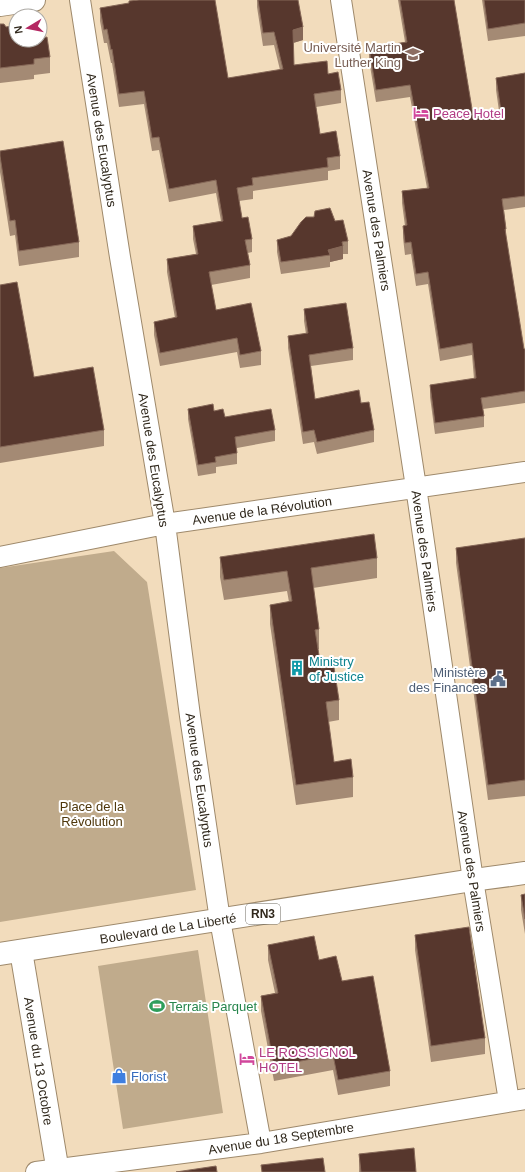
<svg xmlns="http://www.w3.org/2000/svg" width="525" height="1172" font-family="Arial,sans-serif">
  <style>
    .green { fill: #c0ab8c }
    .lines { fill: none; stroke-linecap: round; stroke-linejoin: round }
    .street-casing { stroke: #9e896b; stroke-width: 22 }
    .secondary-casing { stroke: #9e896b; stroke-width: 24 }
    .primary-casing { stroke: #9e896b; stroke-width: 24 }
    .highway-casing { stroke: #9e896b; stroke-width: 24 }
    .street { stroke: #fff; stroke-width: 20 }
    .secondary { stroke: #fff; stroke-width: 22 }
    .primary { stroke: #fff; stroke-width: 22 }
    .highway { stroke: #fff; stroke-width: 22 }
    .wall { fill: #a48a74 }
    .shaded-wall { fill: #866858 }
    .building { fill: #57372d; stroke: #866858 }
    .labels { text-anchor: middle; stroke-width: 4; stroke-linejoin: round; paint-order: stroke }
    .shield { fill: #fff; stroke: #6d685f; stroke-width: 1 }
    .shield-label { font-size: 12px; font-weight: bold; fill: #2f271b }
    .education-label { font-size: 13px; fill: #785e54; stroke: #fff; text-anchor: end }
    .hotel-label { font-size: 13px; fill: #b23c85; stroke: #fff; text-anchor: start }
    .street-label { font-size: 13px; fill: #2f271b; stroke: #fff }
    .culture-label { font-size: 13px; fill: #0d838f; stroke: #fff; text-anchor: start }
    .service-label { font-size: 13px; fill: #4e5e75; stroke: #fff; text-anchor: end }
    .park-label { font-size: 13px; fill: #4f370b; stroke: #fff }
    .leisure-label { font-size: 13px; fill: #27864d; stroke: #fff; text-anchor: start }
    .shop-label { font-size: 13px; fill: #366cbe; stroke: #fff; text-anchor: start }
  </style>
  <rect width="100%" height="100%" fill="#f2dcbc"/>
  <path class="green" d="M 114,551 L 147,582 L 196,890 L 0,922 L 0,568 Z
    M 198,950 L 223,1113 L 123,1129 L 98,966 Z"/>
  <g class="lines">
    <defs>
      <path id="street" d="M 80,0 L 120,257 L 165,524 L 190,716 L 220,920 L 261,1143
        M 341,0 L 416,487 L 473,880 L 509,1101
        M 0,557 L 165,524 L 525,472
        M 36,1172 L 261,1143 L 525,1099"/>
      <path id="secondary" d="M 21,951 L 58,1172"/>
      <path id="primary" d="M 0,5 L 34,0"/>
      <path id="highway" d="M 0,954 L 473,880 L 525,873"/>
    </defs>
    <use href="#street" class="street-casing"/>
    <use href="#secondary" class="secondary-casing"/>
    <use href="#primary" class="primary-casing"/>
    <use href="#highway" class="highway-casing"/>
    <use href="#street" class="street"/>
    <use href="#secondary" class="secondary"/>
    <use href="#primary" class="primary"/>
    <use href="#highway" class="highway"/>
  </g>
  <path class="wall" d="M 257,0 L 298,0 L 303,40 L 293,43 L 294,65 L 328,74 L 341,90 L 341,103 L 316,107 L 320,134 L 340,156 L 340,169 L 328,171 L 328,180 L 253,191 L 253,199 L 239,201 L 242,218 L 252,239 L 252,252 L 248,253 L 250,265 L 250,278 L 211,285 L 216,310 L 261,351 L 261,365 L 240,368 L 237,352 L 160,366 L 154,335 L 154,322 L 175,318 L 167,272 L 167,259 L 196,254 L 193,239 L 193,226 L 221,221 L 216,193 L 169,202 L 159,150 L 152,151 L 144,104 L 119,107 L 112,63 L 111,63 L 107,43 L 104,43 L 100,21 L 100,8 L 228,78 L 280,70 L 274,45 L 263,46 L 257,7 Z
    M 398,0 L 454,0 L 473,115 L 499,111 L 496,90 L 496,78 L 525,73 L 525,207 L 504,210 L 506,229 L 506,237 L 524,349 L 525,349 L 525,403 L 483,409 L 484,416 L 484,427 L 435,434 L 430,397 L 430,385 L 474,379 L 472,355 L 440,361 L 428,284 L 416,286 L 411,254 L 405,255 L 403,238 L 403,226 L 405,226 L 402,203 L 402,191 L 427,188 L 410,97 L 376,102 L 369,60 L 369,48 L 405,42 Z
    M 482,0 L 525,0 L 525,36 L 488,41 Z
    M 0,24 L 6,27 L 50,57 L 50,73 L 34,75 L 34,79 L 0,83 Z
    M 0,151 L 79,242 L 79,257 L 19,266 L 15,235 L 10,236 L 0,172 Z
    M 335,221 L 348,241 L 348,254 L 343,254 L 343,259 L 330,262 L 330,267 L 281,274 L 277,252 L 277,240 L 291,236 Z
    M 0,285 L 34,377 L 104,430 L 104,446 L 0,463 Z
    M 304,309 L 353,348 L 353,360 L 311,366 L 315,399 L 361,403 L 374,430 L 374,442 L 317,454 L 314,442 L 303,444 L 288,348 L 288,336 L 306,334 L 304,321 Z
    M 188,409 L 214,411 L 225,417 L 275,430 L 275,441 L 237,448 L 237,464 L 216,467 L 216,473 L 198,476 L 188,419 Z
    M 525,538 L 525,796 L 488,800 L 456,563 L 456,548 Z
    M 220,557 L 377,558 L 377,578 L 313,588 L 319,629 L 319,649 L 318,649 L 321,668 L 339,700 L 339,720 L 328,722 L 334,762 L 353,777 L 353,797 L 296,805 L 270,624 L 270,605 L 289,602 L 287,591 L 224,600 L 220,577 Z
    M 525,894 L 525,934 L 521,910 L 521,895 Z
    M 415,935 L 485,1038 L 485,1054 L 431,1062 L 415,950 Z
    M 268,945 L 319,960 L 342,981 L 390,1071 L 390,1086 L 338,1095 L 333,1070 L 274,1081 L 261,1011 L 261,996 L 275,993 L 268,960 Z
    M 359,1154 L 416,1172 L 359,1172 Z"/>
  <path class="shaded-wall" d="M 303,27 L 303,40 L 293,43 L 293,30 Z
    M 343,246 L 343,259 L 330,262 L 330,255 L 328,250 Z"/>
  <path class="building" d="M 139,0 L 215,0 L 228,78 L 283,69 L 274,32 L 263,33 L 258,0 L 298,0 L 303,27 L 293,30 L 294,65 L 327,61 L 328,74 L 338,72 L 341,90 L 314,94 L 320,134 L 336,131 L 340,156 L 327,158 L 328,167 L 252,178 L 253,185 L 237,188 L 242,218 L 248,217 L 252,239 L 245,240 L 250,265 L 209,272 L 216,310 L 251,303 L 261,351 L 240,355 L 237,338 L 160,353 L 154,322 L 177,317 L 167,259 L 198,254 L 193,226 L 223,221 L 216,180 L 169,189 L 159,137 L 152,138 L 144,91 L 119,94 L 112,49 L 111,50 L 107,29 L 104,30 L 100,8 L 129,3 L 129,1 Z
    M 400,0 L 454,0 L 473,115 L 501,111 L 496,78 L 525,73 L 525,196 L 502,199 L 506,229 L 505,229 L 524,349 L 525,349 L 525,391 L 481,398 L 484,416 L 435,423 L 430,385 L 476,378 L 472,343 L 440,349 L 428,272 L 416,274 L 411,242 L 405,243 L 403,226 L 407,225 L 402,191 L 429,188 L 410,85 L 376,90 L 369,48 L 407,42 Z
    M 484,0 L 525,0 L 525,23 L 488,29 Z
    M 0,24 L 4,24 L 6,27 L 16,25 L 16,40 L 40,40 L 40,38 L 47,37 L 50,57 L 34,59 L 34,64 L 0,68 Z
    M 63,141 L 79,242 L 19,251 L 15,220 L 10,221 L 0,156 L 0,151 Z
    M 330,208 L 335,221 L 343,220 L 348,241 L 342,242 L 343,246 L 328,250 L 330,255 L 281,262 L 277,240 L 291,236 L 301,222 L 306,217 L 314,217 L 315,211 Z
    M 17,282 L 34,377 L 93,367 L 104,430 L 0,447 L 0,285 Z
    M 346,303 L 353,348 L 309,355 L 315,399 L 359,390 L 361,403 L 369,402 L 374,430 L 317,442 L 314,430 L 303,432 L 288,336 L 308,333 L 304,309 Z
    M 213,404 L 214,411 L 223,409 L 225,417 L 271,409 L 275,430 L 235,437 L 237,453 L 215,457 L 216,462 L 198,465 L 188,409 Z
    M 374,534 L 377,558 L 311,568 L 319,629 L 315,630 L 321,668 L 334,667 L 339,700 L 326,702 L 334,762 L 351,759 L 353,777 L 296,785 L 270,605 L 292,601 L 287,571 L 224,580 L 220,557 Z
    M 525,538 L 525,780 L 488,785 L 456,548 Z
    M 525,894 L 525,919 L 521,895 Z
    M 469,927 L 485,1038 L 431,1046 L 415,935 Z
    M 314,936 L 319,960 L 336,956 L 342,981 L 373,976 L 390,1071 L 338,1080 L 333,1055 L 274,1066 L 261,996 L 278,993 L 268,945 Z
    M 414,1148 L 416,1172 L 361,1172 L 359,1154 Z
    M 323,1158 L 325,1172 L 262,1172 L 261,1165 Z
    M 216,1166 L 217,1172 L 176,1172 Z"/>
  <defs>
    <symbol id="school-bare" viewBox="-9 -9 18 18"><path d="M0-5L7-2L0 1L-7-2ZM-4 1L0 2.5L4 1V4Q0 6-4 4Z" fill="#8d6e63" stroke="#fff" stroke-width="2.5" paint-order="stroke"/></symbol>
    <symbol id="hotel-bare" viewBox="-9 -9 18 18"><path d="M-6-4.5h1.5V1H6V5H4.5V3h-9V5H-6ZM-4 0a1.8 1.8 0 1 1 3.6 0ZM.5 0V-2.5h3Q6-2.5 6 0Z" fill="#d1479c" stroke="#fff" stroke-width="2.5" paint-order="stroke"/></symbol>
    <symbol id="building-bare" viewBox="-9 -9 18 18"><path d="M-4-6H4V6H1V3H-1V6H-4ZM-2.5-4.3h1.7v1.8h-1.7ZM.8-4.3h1.7v1.8H.8ZM-2.5-1h1.7V.8h-1.7ZM.8-1h1.7V.8H.8Z" fill="#0f9aa8" stroke="#fff" stroke-width="2.5" paint-order="stroke"/></symbol>
    <symbol id="civic-bare" viewBox="-9 -9 18 18"><path d="M-.6-6.5H3V-4.5H.6V-3L4-1V1h2V6H-6V1h2V-1L-.6-3ZM-1.2 2.5V6h2.4V2.5Z" fill="#5c6f8a" stroke="#fff" stroke-width="2.5" paint-order="stroke"/></symbol>
    <symbol id="stadium-bare" viewBox="-9 -9 18 18"><path d="M0-5a6.5 5 0 1 0 0 10a6.5 5 0 1 0 0-10ZM-3.5-1.8h7v3.6h-7Z" fill="#2e9e5b" stroke="#fff" stroke-width="2.5" paint-order="stroke"/></symbol>
    <symbol id="shop-bare" viewBox="-9 -9 18 18"><path d="M-5-2.5h2.3a2.7 3.5 0 0 1 5.4 0H5L5.5 6h-11ZM-1.5-2.5h3a1.5 2.3 0 0 0-3 0Z" fill="#3f7fe0" stroke="#fff" stroke-width="2.5" paint-order="stroke"/></symbol>
  </defs>
  <g fill-rule="evenodd">
    <use href="#school-bare" x="402" y="43" width="22" height="22"/>
    <use href="#hotel-bare" x="410" y="102" width="22" height="22"/>
    <use href="#building-bare" x="286" y="657" width="22" height="22"/>
    <use href="#civic-bare" x="487" y="668" width="22" height="22"/>
    <use href="#stadium-bare" x="146" y="995" width="22" height="22"/>
    <use href="#hotel-bare" x="236" y="1048" width="22" height="22"/>
    <use href="#shop-bare" x="108" y="1065" width="22" height="22"/>
  </g>
  <g class="labels">
    <rect class="shield" x="246" y="904" width="34" height="20" rx="3"/>
    <g class="shield-label">
      <text x="263" y="918">RN3</text>
    </g>
    <g class="education-label">
      <text x="401" y="52">Université Martin<tspan x="401" dy="15">Luther King</tspan></text>
    </g>
    <g class="hotel-label">
      <text x="433" y="118">Peace Hotel</text>
      <text x="259" y="1057">LE ROSSIGNOL<tspan x="259" dy="15">HOTEL</tspan></text>
    </g>
    <g class="street-label">
      <text transform="translate(102 140) rotate(81)" y="5">Avenue des Eucalyptus</text>
      <text transform="translate(377 230) rotate(81)" y="5">Avenue des Palmiers</text>
      <text transform="translate(154 460) rotate(81)" y="5">Avenue des Eucalyptus</text>
      <text transform="translate(262 510) rotate(-8)" y="5">Avenue de la Révolution</text>
      <text transform="translate(425 551) rotate(82)" y="5">Avenue des Palmiers</text>
      <text transform="translate(200 780) rotate(82)" y="5">Avenue des Eucalyptus</text>
      <text transform="translate(472 871) rotate(81)" y="5">Avenue des Palmiers</text>
      <text transform="translate(168 928) rotate(-9)" y="5">Boulevard de La Liberté</text>
      <text transform="translate(39 1061) rotate(81)" y="5">Avenue du 13 Octobre</text>
      <text transform="translate(281 1138) rotate(-9)" y="5">Avenue du 18 Septembre</text>
    </g>
    <g class="culture-label">
      <text x="309" y="666">Ministry<tspan x="309" dy="15">of Justice</tspan></text>
    </g>
    <g class="service-label">
      <text x="486" y="677">Ministère<tspan x="486" dy="15">des Finances</tspan></text>
    </g>
    <g class="park-label">
      <text x="92" y="811">Place de la<tspan x="92" dy="15">Révolution</tspan></text>
    </g>
    <g class="leisure-label">
      <text x="169" y="1011">Terrais Parquet</text>
    </g>
    <g class="shop-label">
      <text x="131" y="1081">Florist</text>
    </g>
  </g>
  <g transform="translate(28 28) rotate(260)"><circle r="19" fill="#ffffff" stroke="#aca9a4"/>
  <path d="M0-3L7 15L0 10L-7 15Z" fill="#b42862"/>
  <text y="-6" font-size="11" font-weight="bold" text-anchor="middle" fill="#2f271b">N</text>
  </g>
</svg>
